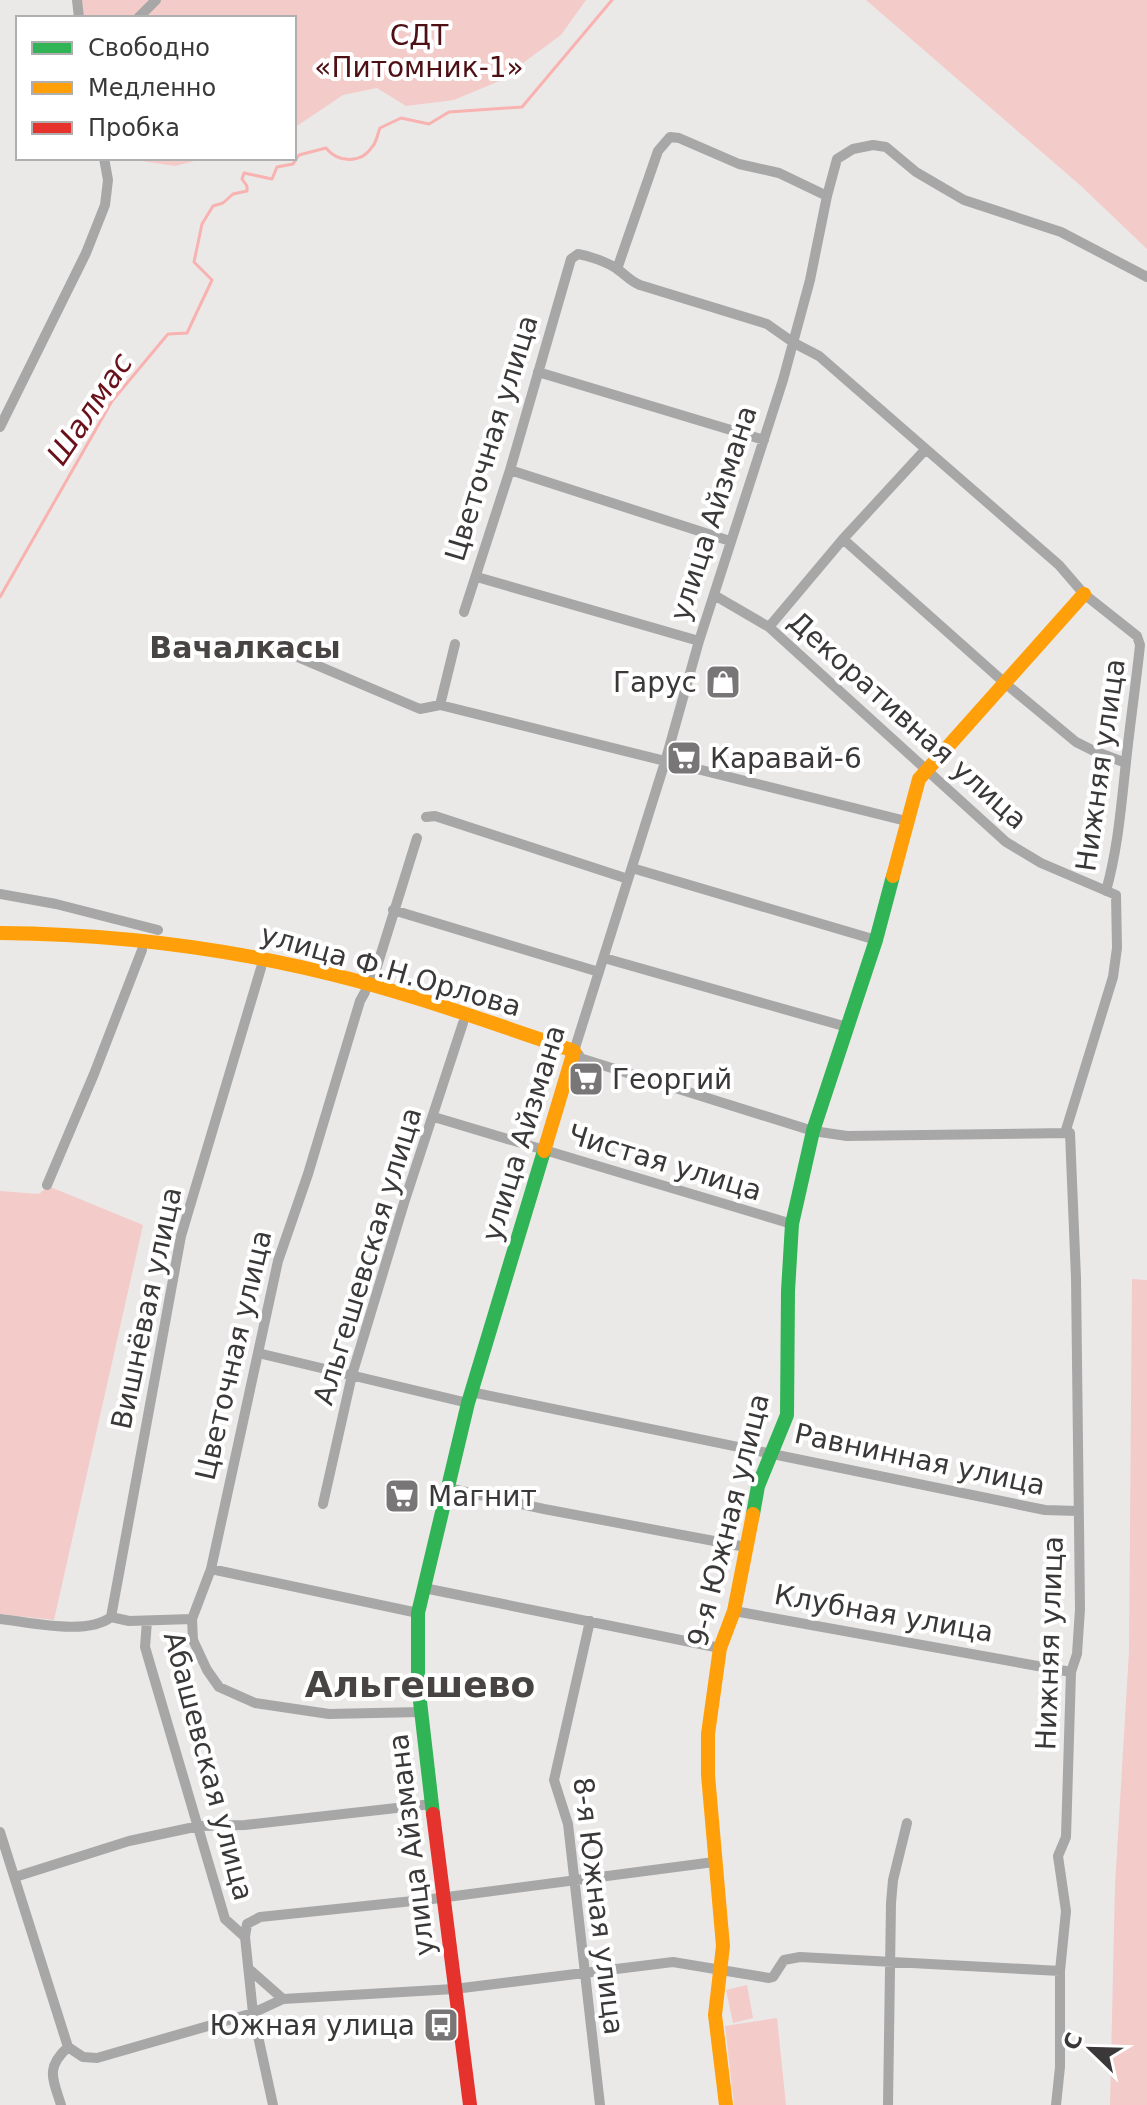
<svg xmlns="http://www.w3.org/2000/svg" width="1147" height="2105" font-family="'DejaVu Sans',sans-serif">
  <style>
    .green { fill: #f3cbc9 }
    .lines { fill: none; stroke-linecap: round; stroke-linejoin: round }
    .stream { stroke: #f8b2b0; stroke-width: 3 }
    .street { stroke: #a7a7a7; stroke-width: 10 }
    .fast { stroke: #30b455; stroke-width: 14 }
    .slow { stroke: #ff9f0a; stroke-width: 14 }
    .jam { stroke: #e5322d; stroke-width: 14 }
    .labels { text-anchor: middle; stroke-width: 8; stroke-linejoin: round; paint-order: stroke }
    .park-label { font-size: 28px; fill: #4d1015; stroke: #fff }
    .street-label { font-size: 28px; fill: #3a3838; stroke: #fff }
    .poi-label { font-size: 28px; fill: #3a3838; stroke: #fff; text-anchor: start }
    .water-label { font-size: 30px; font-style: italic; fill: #69111b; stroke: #fff }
    .neighbourhood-label { font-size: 30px; font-weight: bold; fill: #484444; stroke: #fff }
    .district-label { font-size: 36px; font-weight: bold; fill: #484444; stroke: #fff }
  </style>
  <rect width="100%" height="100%" fill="#ebe9e8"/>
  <path class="green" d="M 78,0 L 586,0 L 561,35 L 497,82 L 454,100 L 406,106 L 377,88 L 343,95 L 294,128 L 294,18 L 82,18 Z
    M 866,0 L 1147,0 L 1147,249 L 1081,186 Z
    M 121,158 L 206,158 L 175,166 Z
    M 48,1186 L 143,1225 L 54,1620 L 0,1614 L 0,1191 L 39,1194 Z
    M 1132,1279 L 1147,1280 L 1147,2105 L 1110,2105 L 1115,1885 L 1129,1651 Z
    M 747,1985 L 753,2018 L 733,2023 L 726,1990 Z
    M 777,2018 L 786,2105 L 734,2105 L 725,2026 Z"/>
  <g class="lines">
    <path class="stream" d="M 0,597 L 112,401 L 168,334 L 187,333 L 212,280 L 194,262 L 202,224 L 213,206 L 223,203 L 233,194 L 247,191 L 247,186 L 242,179 L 244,173 L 272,179 L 277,167 L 293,164 L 299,155 L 326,148 C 338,163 361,164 372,147 C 377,142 377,135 380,128 L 401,118 L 429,124 L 449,112 L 522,107 L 612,0"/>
    <path class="street" d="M 77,0 L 79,18
      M 138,18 L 156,0
      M 617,269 L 658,151 L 670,137 L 679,138 L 739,164 L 779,173 L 827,196
      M 538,372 L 764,440
      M 0,427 L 86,253 L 105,205 L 108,180 L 104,158
      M 510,470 L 730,541
      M 843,539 L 1006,684 L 1076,742 L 1094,751 L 1126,763
      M 477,577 L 699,641
      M 714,595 L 769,627 L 1006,842 L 1041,863 L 1116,895 L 1117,948 L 1113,977 L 1065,1133
      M 464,612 L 510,470 L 571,259 L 578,254 C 590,256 607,262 617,269 C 626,275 630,281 640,285 L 767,324 L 794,343 L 819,356 L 1059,565 L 1084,594 L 1137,636 L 1140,645 C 1136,684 1130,723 1126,762 C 1121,807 1118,848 1106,891
      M 769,627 L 843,539 L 925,450
      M 262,642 L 420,709 L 440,705 L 906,821
      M 440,705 L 455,644
      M 426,817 L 435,816 L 628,879
      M 632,868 L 876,940
      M 0,894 L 56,904 L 158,930
      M 393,910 L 599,972
      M 604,958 L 847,1027
      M 369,985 L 374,976 L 417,838
      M 365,992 L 360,1001 L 308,1174 L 278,1261 L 211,1569 L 192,1619 L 193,1640 L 207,1670 L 219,1687 L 255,1703 L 329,1714 L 421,1712
      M 579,1055 L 574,1051 L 665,762 L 699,641 L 783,380 L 810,280 L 827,196 L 837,159 L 853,149 L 873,145 L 886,147 L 916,172 L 964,200 L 1061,232 L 1147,277
      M 572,1058 L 583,1059 L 813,1131 L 847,1136 L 1070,1133 L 1076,1278 L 1080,1609 L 1077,1654 L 1071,1672 L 1066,1837 L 1058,1856 L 1066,1911 L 1060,1971 L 1060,2067 L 1056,2105
      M 434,1117 L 792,1224
      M 47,1185 L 94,1074 L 142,950
      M 258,1353 L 468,1403
      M 471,1392 L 1045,1510 L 1078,1511
      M 448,1488 L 544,1509 L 746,1547
      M 323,1504 L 352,1375 L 404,1203 L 463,1023
      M 211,1569 L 418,1613
      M 424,1588 L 720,1648
      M 734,1611 L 1071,1672
      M 111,1617 L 181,1236 L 261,968
      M 0,1619 C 30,1622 87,1636 111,1617 L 129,1621 L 192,1619
      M 147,1621 L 145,1647 L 225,1919 L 245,1937 L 253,2013 L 273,2105
      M 590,1621 L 554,1780 L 568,1824 L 600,2105
      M 0,1832 L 68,2047
      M 15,1877 L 129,1841 L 199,1826 L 245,1825 L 432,1804
      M 245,1937 L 247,1924 L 260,1917 L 432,1899 L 714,1862
      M 250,1970 L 283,1999
      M 68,2047 L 83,2057 L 97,2058 L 253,2013 L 283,1999 L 454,1989 L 673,1962 L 769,1978 L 773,1977 L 784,1960 L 800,1957 L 1060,1971
      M 61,2105 C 53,2079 45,2068 68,2047
      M 888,2105 L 891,1903 L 893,1880 L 907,1823"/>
    <path class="fast" d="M 753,1514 L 758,1486 L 787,1415 L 788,1291 L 792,1224 L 813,1131 L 876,940 L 893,876
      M 433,1814 L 418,1684 L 418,1613 L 468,1403 L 544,1151"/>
    <path class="slow" d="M 893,876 L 919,779 L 1084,594
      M 0,933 C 120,934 238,949 354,980 C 429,1000 501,1026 574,1051 L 544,1151
      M 726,2105 L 715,2015 L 723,1946 L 708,1775 L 708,1734 L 720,1648 L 734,1611 L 753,1514"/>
    <path class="jam" d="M 433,1814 L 470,2105"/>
  </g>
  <defs>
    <symbol id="shop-square" viewBox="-11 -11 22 22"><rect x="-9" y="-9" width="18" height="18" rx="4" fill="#787676" stroke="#fff"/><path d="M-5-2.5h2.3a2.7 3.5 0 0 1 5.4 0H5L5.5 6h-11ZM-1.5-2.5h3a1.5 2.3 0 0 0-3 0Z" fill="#fff"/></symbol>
    <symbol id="supermarket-square" viewBox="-11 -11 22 22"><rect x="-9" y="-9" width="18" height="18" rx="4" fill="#787676" stroke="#fff"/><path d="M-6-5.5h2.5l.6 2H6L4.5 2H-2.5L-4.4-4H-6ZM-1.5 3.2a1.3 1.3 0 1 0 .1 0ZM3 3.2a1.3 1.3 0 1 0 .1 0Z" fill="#fff"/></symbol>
    <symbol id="bus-square" viewBox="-11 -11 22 22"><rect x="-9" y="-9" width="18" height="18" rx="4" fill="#787676" stroke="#fff"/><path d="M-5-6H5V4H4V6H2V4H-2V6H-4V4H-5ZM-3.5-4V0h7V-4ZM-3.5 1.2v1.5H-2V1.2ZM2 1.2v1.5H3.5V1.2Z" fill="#fff"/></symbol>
  </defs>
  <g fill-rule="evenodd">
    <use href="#shop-square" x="703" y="662" width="40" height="40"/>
    <use href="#supermarket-square" x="664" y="738" width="40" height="40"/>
    <use href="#supermarket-square" x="566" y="1059" width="40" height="40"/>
    <use href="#supermarket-square" x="382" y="1476" width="40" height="40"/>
    <use href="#bus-square" x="421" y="2005" width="40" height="40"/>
  </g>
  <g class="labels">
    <g class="park-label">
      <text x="419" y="45">СДТ<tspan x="419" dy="32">«Питомник-1»</tspan></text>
    </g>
    <g class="street-label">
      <text transform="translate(491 438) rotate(-73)" y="10">Цветочная улица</text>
      <text transform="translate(713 513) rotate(-72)" y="10">улица Айзмана</text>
      <text transform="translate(908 720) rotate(42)" y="10">Декоративная улица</text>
      <text transform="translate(1100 765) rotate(-82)" y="10">Нижняя улица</text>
      <text transform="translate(391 970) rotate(16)" y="10">улица Ф.Н.Орлова</text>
      <text transform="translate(523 1133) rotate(-73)" y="10">улица Айзмана</text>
      <text transform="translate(665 1162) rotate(17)" y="10">Чистая улица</text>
      <text transform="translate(367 1256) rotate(-73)" y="10">Альгешевская улица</text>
      <text transform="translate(146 1308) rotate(-78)" y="10">Вишнёвая улица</text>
      <text transform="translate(233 1355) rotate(-77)" y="10">Цветочная улица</text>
      <text transform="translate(920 1459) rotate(12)" y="10">Равнинная улица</text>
      <text transform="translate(728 1520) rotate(-76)" y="10">9-я Южная улица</text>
      <text transform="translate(884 1613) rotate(10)" y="10">Клубная улица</text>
      <text transform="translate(1049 1643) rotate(-88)" y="10">Нижняя улица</text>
      <text transform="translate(209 1766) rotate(75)" y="10">Абашевская улица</text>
      <text transform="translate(411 1845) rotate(-97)" y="10">улица Айзмана</text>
      <text transform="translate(599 1906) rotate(83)" y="10">8-я Южная улица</text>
    </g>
    <g class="poi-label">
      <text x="697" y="692" text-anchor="end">Гарус</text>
      <text x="710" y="768">Каравай-6</text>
      <text x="612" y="1089">Георгий</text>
      <text x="428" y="1506">Магнит</text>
      <text x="415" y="2035" text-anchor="end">Южная улица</text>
    </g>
    <g class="water-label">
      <text transform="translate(90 409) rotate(-56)" y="10">Шалмас</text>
    </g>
    <g class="neighbourhood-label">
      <text x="245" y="658">Вачалкасы</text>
    </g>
    <g class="district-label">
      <text x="420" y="1697">Альгешево</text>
    </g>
  </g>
  <rect x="16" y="16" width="280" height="144" fill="#ffffff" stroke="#b0afaf" stroke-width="2"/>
  <rect x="32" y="42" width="40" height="12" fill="#30b455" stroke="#b0afaf" stroke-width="2"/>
  <text x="88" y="56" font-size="24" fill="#3a3838">Свободно</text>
  <rect x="32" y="82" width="40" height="12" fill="#ff9f0a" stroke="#b0afaf" stroke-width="2"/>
  <text x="88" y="96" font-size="24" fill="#3a3838">Медленно</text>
  <rect x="32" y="122" width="40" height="12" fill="#e5322d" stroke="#b0afaf" stroke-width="2"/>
  <text x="88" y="136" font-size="24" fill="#3a3838">Пробка</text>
  <g transform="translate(1091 2049) rotate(293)" stroke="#ffffff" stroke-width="6" paint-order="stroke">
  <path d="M0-6L14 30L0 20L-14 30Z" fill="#3a3838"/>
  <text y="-12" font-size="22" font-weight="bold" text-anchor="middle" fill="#3a3838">С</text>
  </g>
</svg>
